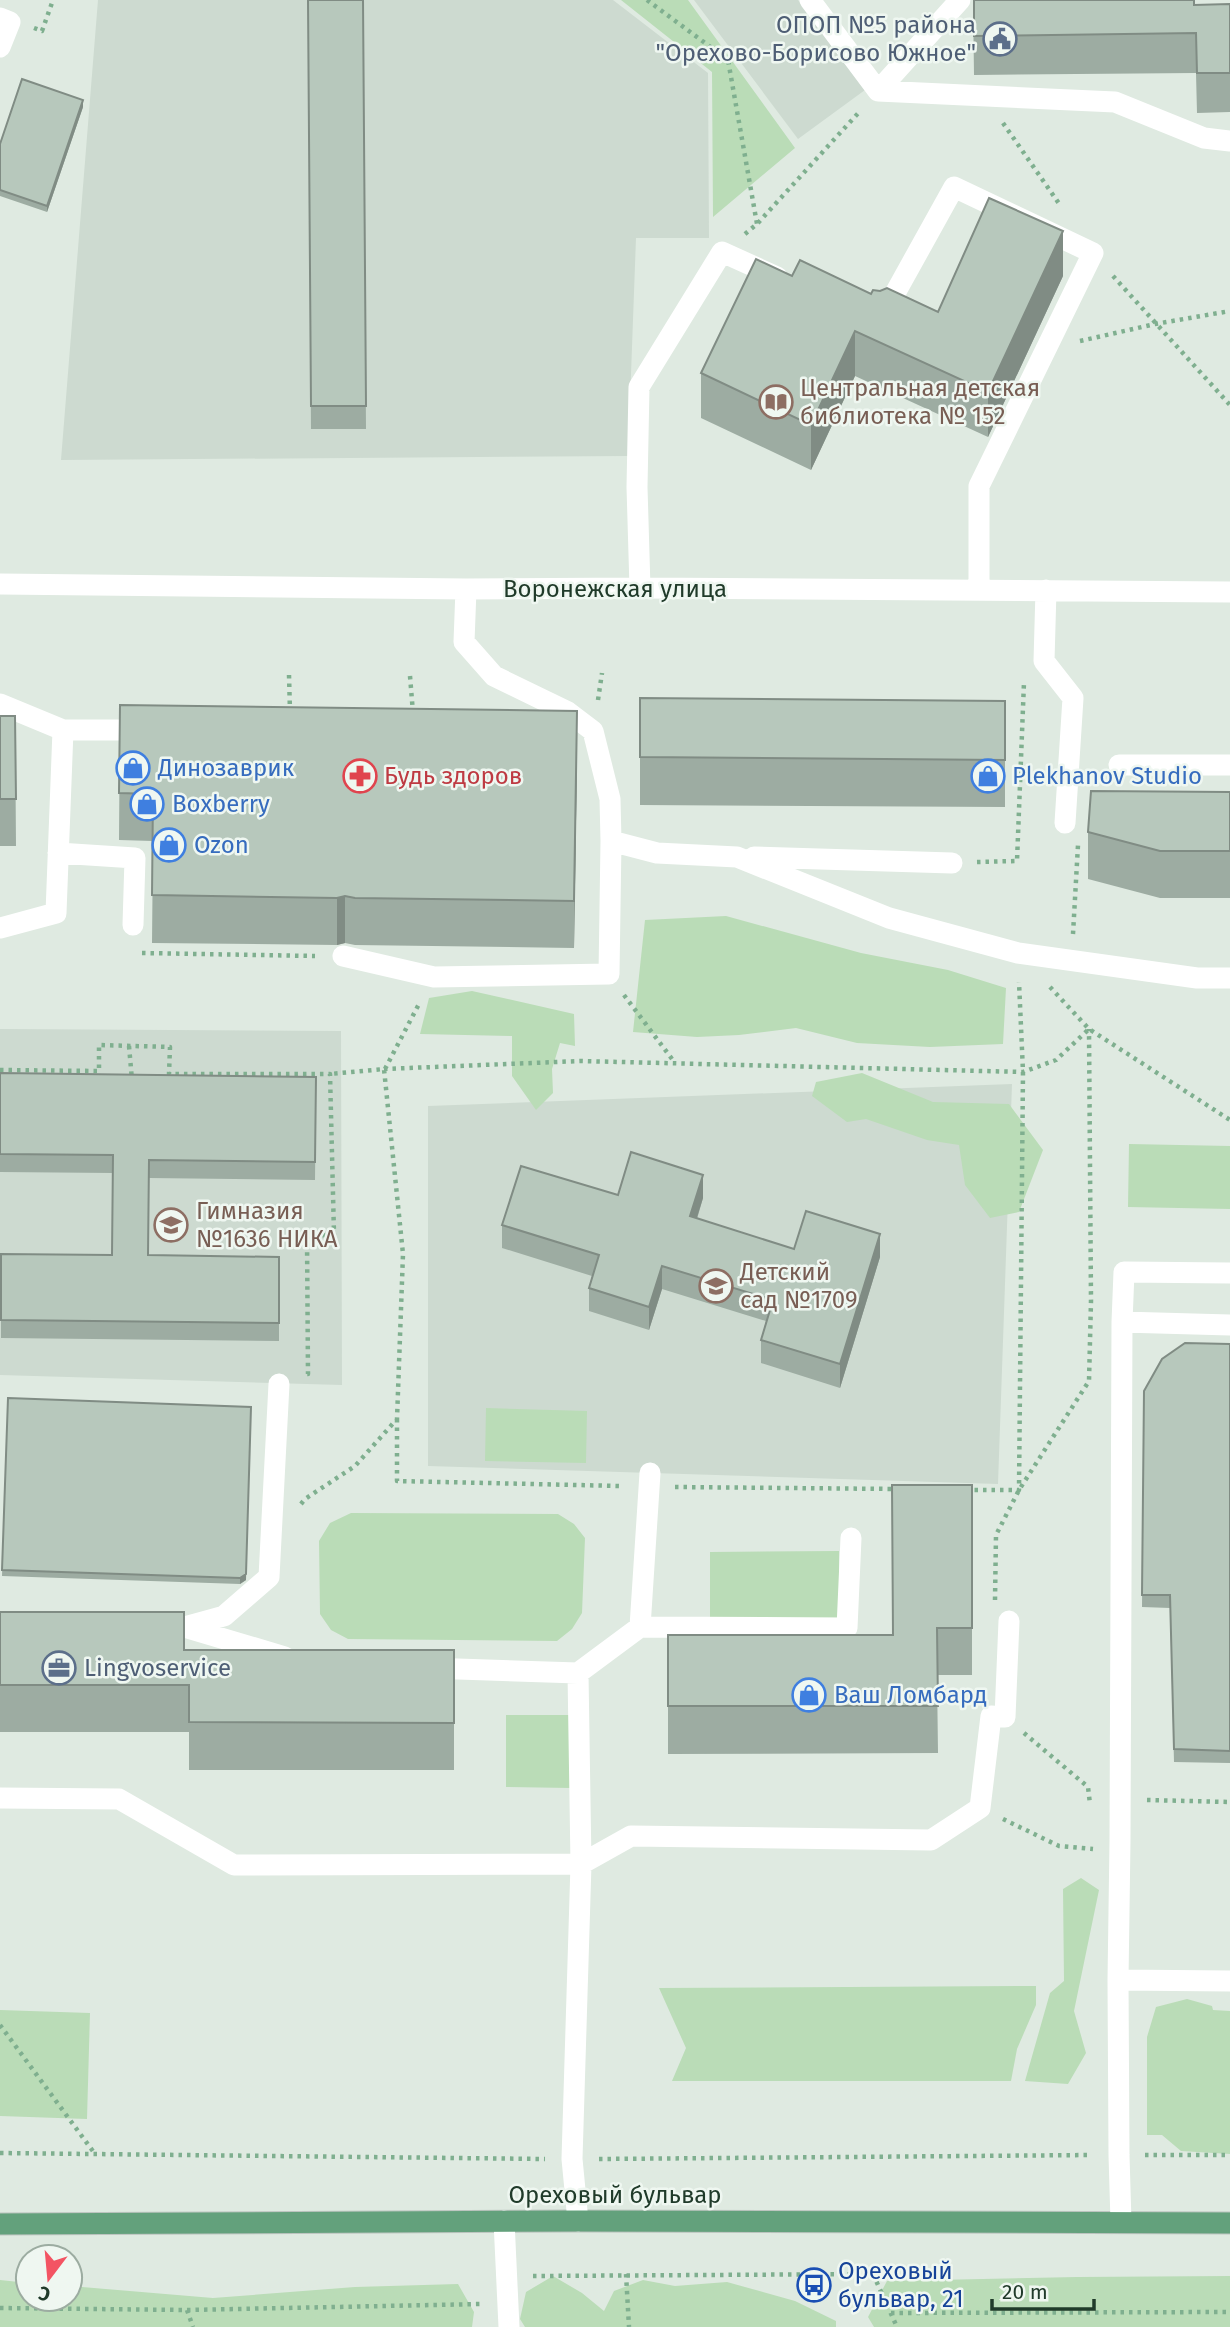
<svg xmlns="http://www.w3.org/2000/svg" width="1230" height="2327" font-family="'Fira Sans',sans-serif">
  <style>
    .built { fill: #cddad0 }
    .green { fill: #badcb7 }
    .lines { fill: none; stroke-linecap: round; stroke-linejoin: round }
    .major-casing { stroke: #bcc4bf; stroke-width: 23 }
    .path { stroke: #7faf8f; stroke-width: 4.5; stroke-dasharray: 3.5 5; stroke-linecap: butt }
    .minor { stroke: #fff; stroke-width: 21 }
    .major { stroke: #63a17c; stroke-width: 21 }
    .wall { fill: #9daca2 }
    .shaded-wall { fill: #808c84 }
    .building { fill: #b7c8bc; stroke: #808c84; stroke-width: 2 }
    .labels { text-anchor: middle; stroke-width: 5; stroke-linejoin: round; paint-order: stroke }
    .service-label { font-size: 24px; fill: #4e5e75; stroke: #eff7f1; text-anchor: end }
    .education-label { font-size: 24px; fill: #785e54; stroke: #eff7f1; text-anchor: start }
    .street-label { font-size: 24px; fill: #203b2a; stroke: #eff7f1 }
    .shop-label { font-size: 24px; fill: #366cbe; stroke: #eff7f1; text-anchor: start }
    .health-label { font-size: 24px; fill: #be3a42; stroke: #eff7f1; text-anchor: start }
    .transit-label { font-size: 24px; fill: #164399; stroke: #eff7f1; text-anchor: start }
  </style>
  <rect width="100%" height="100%" fill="#dfeae1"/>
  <path class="built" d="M 98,0 L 613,0 L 708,73 L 709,238 L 636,238 L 628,456 L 61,460 Z
    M 694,0 L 798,0 L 865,90 L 798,139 Z
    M 0,1029 L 341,1031 L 342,1385 L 0,1375 Z
    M 1012,1084 L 998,1484 L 428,1466 L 428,1106 Z"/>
  <path class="green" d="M 621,0 L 688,0 L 795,148 L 713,217 L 712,72 Z
    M 726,916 L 861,953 L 948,970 L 1006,988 L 1003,1044 L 930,1047 L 857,1043 L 796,1028 L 739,1035 L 697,1037 L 633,1032 L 645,920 Z
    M 472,991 L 574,1014 L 575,1046 L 560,1043 L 552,1069 L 553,1093 L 536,1110 L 512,1076 L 512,1036 L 420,1034 L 429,998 Z
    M 862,1073 L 933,1102 L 1009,1104 L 1043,1150 L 1019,1212 L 990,1218 L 965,1185 L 959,1145 L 927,1140 L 866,1119 L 847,1122 L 812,1096 L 816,1082 Z
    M 1129,1144 L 1230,1146 L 1230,1209 L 1128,1207 Z
    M 486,1408 L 587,1411 L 586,1463 L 485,1461 Z
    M 351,1513 L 558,1514 L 574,1524 L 585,1538 L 582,1613 L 572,1629 L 557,1641 L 348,1639 L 331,1630 L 320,1614 L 319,1541 L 330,1523 Z
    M 839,1551 L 839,1619 L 710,1619 L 710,1552 Z
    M 506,1715 L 572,1715 L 571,1788 L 506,1787 Z
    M 1081,1878 L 1099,1890 L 1074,2011 L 1086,2053 L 1068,2084 L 1025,2081 L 1050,1993 L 1064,1981 L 1063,1889 Z
    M 1036,1986 L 1036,2005 L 1017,2049 L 1011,2081 L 672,2081 L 686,2048 L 659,1988 Z
    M 1187,1999 L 1212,2006 L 1213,2010 L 1230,2011 L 1230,2154 L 1181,2151 L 1162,2135 L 1147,2135 L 1147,2037 L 1156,2007 Z
    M 0,2010 L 90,2013 L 87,2119 L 0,2116 Z
    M 553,2276 L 582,2293 L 604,2311 L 614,2291 L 643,2280 L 675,2286 L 727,2282 L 795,2301 L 836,2321 L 836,2327 L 525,2327 L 520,2319 L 526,2292 Z
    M 1230,2276 L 1230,2327 L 874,2327 L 868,2317 L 887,2281 L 1077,2277 Z
    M 0,2280 L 28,2283 L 28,2299 L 70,2299 L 70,2286 L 213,2298 L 355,2287 L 458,2284 L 474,2312 L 472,2327 L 0,2327 Z"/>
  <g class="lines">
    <defs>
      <path id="major" d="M 0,2224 L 578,2221 L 1230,2223"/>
    </defs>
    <use href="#major" class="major-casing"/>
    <path class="path" d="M 647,0 L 728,60 L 757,224
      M 34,28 L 42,31 L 53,0
      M 1003,123 L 1060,205
      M 745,234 L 757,224 L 861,110
      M 1113,276 L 1230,405
      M 1080,341 L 1155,324 L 1230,311
      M 289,675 L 290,712
      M 410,676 L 413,713
      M 598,700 L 602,673
      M 977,862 L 1017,861 L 1024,682
      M 1073,934 L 1078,845
      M 142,953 L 315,956
      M 1050,987 L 1089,1029 L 1230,1120
      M 624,995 L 675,1063
      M 129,1046 L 132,1080
      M 384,1069 L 581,1061 L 1023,1072 L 1056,1060 L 1089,1029
      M 385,1069 L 420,1002
      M 0,1070 L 99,1071 L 99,1045 L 170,1047 L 169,1074 L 330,1074 L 334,1234 L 307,1237 L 308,1374 L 305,1374
      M 397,1419 L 397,1481 L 621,1486
      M 675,1487 L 898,1489
      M 966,1490 L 1019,1490 L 1023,1072 L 1019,982
      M 301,1504 L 305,1499 L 355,1466 L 397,1419 L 403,1254 L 384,1069 L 330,1074
      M 995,1600 L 996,1535 L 1019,1490 L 1089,1381 L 1091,1301 L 1089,1029
      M 1024,1733 L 1088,1787 L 1090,1804
      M 1147,1800 L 1230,1802
      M 1003,1819 L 1059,1846 L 1093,1849
      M 0,2025 L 95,2154
      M 0,2153 L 545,2159
      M 1145,2155 L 1230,2155
      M 599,2159 L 1091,2155
      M 626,2274 L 629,2327
      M 533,2276 L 873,2274 L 897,2327
      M 0,2308 L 187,2310 L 482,2304
      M 187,2310 L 193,2327
      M 891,2313 L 1230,2312"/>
    <path class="minor" d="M 810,0 L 878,91 L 1115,102 L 1204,138 L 1230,141
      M 0,18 L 10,22 L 0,47
      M 878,91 L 960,0
      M 883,315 L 954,187 L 1093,253 L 979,486 L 979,589
      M 0,584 L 466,589 L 640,588 L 1230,592
      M 640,588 L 637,487 L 639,387 L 722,252 L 777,277
      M 466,589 L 464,642 L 494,676 L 568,712 L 593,731 L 610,799 L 611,841 L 657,853 L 737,857 L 889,918 L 1018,953 L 1197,978 L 1230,978
      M 1046,590 L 1044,661 L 1073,698 L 1065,823
      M 0,704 L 63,730 L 56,913 L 0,928
      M 63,730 L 149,730
      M 1119,765 L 1230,765
      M 58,853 L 135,858 L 133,925
      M 754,857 L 952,863
      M 343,956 L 434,977 L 609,974 L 611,841
      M 1122,1322 L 1124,1272 L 1230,1273
      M 157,1626 L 184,1627 L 285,1657
      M 184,1627 L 224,1616 L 269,1577 L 279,1384
      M 640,1627 L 847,1628 L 851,1538
      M 428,1668 L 578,1673 L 581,1864 L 572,2159 L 578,2221
      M 578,1673 L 640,1627 L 650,1473
      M 0,1798 L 119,1799 L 234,1865 L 581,1864 L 631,1836 L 931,1840 L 980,1808 L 991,1716 L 1005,1717 L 1009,1621
      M 1118,1980 L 1230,1981
      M 504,2221 L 509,2327
      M 1121,2222 L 1119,2155 L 1118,1980 L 1120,1841 L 1122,1322 L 1230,1325"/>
    <use href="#major" class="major"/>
  </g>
  <path class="wall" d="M 308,0 L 363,0 L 366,429 L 311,429 Z
    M 973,0 L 1194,5 L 1230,4 L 1230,112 L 1197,113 L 1196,73 L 974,75 Z
    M 83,107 L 47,212 L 0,196 L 0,144 Z
    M 792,276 L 871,294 L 938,312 L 1063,276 L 988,437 L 855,376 L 811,470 L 701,418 L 701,373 Z
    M 640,698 L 1005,701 L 1005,807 L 640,805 Z
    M 120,705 L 577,758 L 574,948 L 355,945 L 345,943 L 337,945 L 152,943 L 153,841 L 119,840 Z
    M 0,716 L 15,716 L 16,846 L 0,846 Z
    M 1230,792 L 1230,898 L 1160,898 L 1088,879 L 1088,832 Z
    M 0,1073 L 316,1077 L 315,1180 L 149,1178 L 148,1255 L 279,1257 L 279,1341 L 1,1338 L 1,1254 L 112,1255 L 113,1173 L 0,1172 Z
    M 618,1195 L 703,1198 L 697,1219 L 794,1249 L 880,1257 L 840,1388 L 761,1363 L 761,1340 L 766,1321 L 662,1289 L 649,1330 L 589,1311 L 589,1288 L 592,1276 L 502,1248 L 502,1225 Z
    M 1230,1344 L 1230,1763 L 1174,1762 L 1170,1608 L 1142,1607 L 1144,1391 Z
    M 8,1398 L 246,1580 L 240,1584 L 2,1576 Z
    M 972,1485 L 972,1675 L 937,1675 L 938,1753 L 668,1754 L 668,1635 L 893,1635 Z
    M 0,1612 L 184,1650 L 454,1650 L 454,1770 L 189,1770 L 189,1732 L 0,1732 Z"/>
  <path class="shaded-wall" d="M 83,100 L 83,107 L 47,212 L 47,206 Z
    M 1063,231 L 1063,276 L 988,437 L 988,392 Z
    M 855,331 L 855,376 L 811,470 L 811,425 Z
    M 577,711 L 577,758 L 574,948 L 574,901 Z
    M 345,896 L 345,943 L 337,945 L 337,898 Z
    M 703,1175 L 703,1198 L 690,1240 L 690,1216 Z
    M 880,1234 L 880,1257 L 840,1388 L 840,1364 Z
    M 662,1266 L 662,1289 L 649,1330 L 649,1307 Z
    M 251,1407 L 246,1580 L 240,1584 L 240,1578 Z"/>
  <path class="building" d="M 308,0 L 363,0 L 366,406 L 311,406 Z
    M 974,0 L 1194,0 L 1194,5 L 1230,4 L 1230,73 L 1197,73 L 1196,33 L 974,36 Z
    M 22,79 L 83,100 L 47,206 L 0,190 L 0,144 Z
    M 989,198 L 1063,231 L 988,392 L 855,331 L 811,425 L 701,373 L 756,259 L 792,276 L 800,260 L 871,294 L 873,290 L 880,291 L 887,288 L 938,312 Z
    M 640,698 L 1005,701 L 1005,760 L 640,757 Z
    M 120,705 L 577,711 L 574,901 L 355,898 L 345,896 L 337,898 L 152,895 L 153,794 L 119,793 Z
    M 0,716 L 15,716 L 16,799 L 0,799 Z
    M 1091,791 L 1230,792 L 1230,851 L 1160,851 L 1088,832 Z
    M 0,1073 L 316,1077 L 315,1162 L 149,1160 L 148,1255 L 279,1257 L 279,1323 L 1,1320 L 1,1254 L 112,1255 L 113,1155 L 0,1154 Z
    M 631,1152 L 703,1175 L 690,1216 L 794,1249 L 806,1211 L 880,1234 L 840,1364 L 761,1340 L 773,1300 L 662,1266 L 649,1307 L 589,1288 L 599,1255 L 502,1225 L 521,1166 L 618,1195 Z
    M 1185,1343 L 1230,1344 L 1230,1751 L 1174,1749 L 1170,1595 L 1142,1595 L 1144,1391 L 1162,1359 Z
    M 8,1398 L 251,1407 L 246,1574 L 240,1578 L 2,1570 Z
    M 892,1485 L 972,1485 L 972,1628 L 937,1628 L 938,1706 L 668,1706 L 668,1635 L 893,1635 Z
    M 0,1612 L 184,1612 L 184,1650 L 454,1650 L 454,1723 L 189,1722 L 189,1685 L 0,1685 Z"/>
  <defs>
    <symbol id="civic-ring" viewBox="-11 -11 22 22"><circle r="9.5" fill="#eff7f1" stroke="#5c6f8a" stroke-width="1.5"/><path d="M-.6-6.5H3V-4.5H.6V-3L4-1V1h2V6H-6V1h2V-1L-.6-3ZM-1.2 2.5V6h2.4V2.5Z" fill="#5c6f8a"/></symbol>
    <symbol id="library-ring" viewBox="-11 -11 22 22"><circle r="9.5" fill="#eff7f1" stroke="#8d6e63" stroke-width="1.5"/><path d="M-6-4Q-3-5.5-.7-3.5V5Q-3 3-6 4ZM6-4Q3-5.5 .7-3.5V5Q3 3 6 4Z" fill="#8d6e63"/></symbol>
    <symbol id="shop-ring" viewBox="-11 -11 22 22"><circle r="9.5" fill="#eff7f1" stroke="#3f7fe0" stroke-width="1.5"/><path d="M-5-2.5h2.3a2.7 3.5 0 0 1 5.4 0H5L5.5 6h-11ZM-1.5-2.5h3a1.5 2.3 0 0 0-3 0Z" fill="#3f7fe0"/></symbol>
    <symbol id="pharmacy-ring" viewBox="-11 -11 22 22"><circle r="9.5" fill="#eff7f1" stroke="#e0444e" stroke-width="1.5"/><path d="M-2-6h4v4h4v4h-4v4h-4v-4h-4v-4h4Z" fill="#e0444e"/></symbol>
    <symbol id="school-ring" viewBox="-11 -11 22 22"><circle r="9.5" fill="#eff7f1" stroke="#8d6e63" stroke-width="1.5"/><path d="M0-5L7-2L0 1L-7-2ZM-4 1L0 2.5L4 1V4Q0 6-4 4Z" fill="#8d6e63"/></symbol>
    <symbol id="office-ring" viewBox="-11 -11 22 22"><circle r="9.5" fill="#eff7f1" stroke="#5c6f8a" stroke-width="1.5"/><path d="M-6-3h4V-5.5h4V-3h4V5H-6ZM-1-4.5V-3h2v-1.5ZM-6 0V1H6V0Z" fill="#5c6f8a"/></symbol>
    <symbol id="bus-ring" viewBox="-11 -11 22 22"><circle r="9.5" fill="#eff7f1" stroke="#1a4fb4" stroke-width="1.5"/><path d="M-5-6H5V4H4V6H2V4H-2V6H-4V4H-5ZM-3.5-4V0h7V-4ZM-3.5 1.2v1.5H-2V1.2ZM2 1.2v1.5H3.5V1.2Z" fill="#1a4fb4"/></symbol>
  </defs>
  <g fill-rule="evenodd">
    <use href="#civic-ring" x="981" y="20" width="38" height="38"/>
    <use href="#library-ring" x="757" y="383" width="38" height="38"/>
    <use href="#shop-ring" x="114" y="749" width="38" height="38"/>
    <use href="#pharmacy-ring" x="341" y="757" width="38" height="38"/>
    <use href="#shop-ring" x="969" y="757" width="38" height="38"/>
    <use href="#shop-ring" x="128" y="785" width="38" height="38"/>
    <use href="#shop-ring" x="150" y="826" width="38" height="38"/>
    <use href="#school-ring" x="152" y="1206" width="38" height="38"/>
    <use href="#school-ring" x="697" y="1267" width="38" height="38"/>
    <use href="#office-ring" x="40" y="1649" width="38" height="38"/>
    <use href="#shop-ring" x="790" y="1676" width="38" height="38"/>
    <use href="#bus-ring" x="795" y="2266" width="38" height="38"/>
  </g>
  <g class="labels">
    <g class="service-label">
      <text x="976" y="33">ОПОП №5 района<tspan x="976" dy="28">"Орехово-Борисово Южное"</tspan></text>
      <text x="84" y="1676" text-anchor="start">Lingvoservice</text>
    </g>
    <g class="education-label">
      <text x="800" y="396">Центральная детская<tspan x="800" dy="28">библиотека № 152</tspan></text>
      <text x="196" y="1219">Гимназия<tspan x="196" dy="28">№1636 НИКА</tspan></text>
      <text x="740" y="1280">Детский<tspan x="740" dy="28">сад №1709</tspan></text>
    </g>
    <g class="street-label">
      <text x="615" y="597">Воронежская улица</text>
      <text x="615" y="2203">Ореховый бульвар</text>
    </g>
    <g class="shop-label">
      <text x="158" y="776">Динозаврик</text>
      <text x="1012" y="784">Plekhanov Studio</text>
      <text x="172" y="812">Boxberry</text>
      <text x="194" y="853">Ozon</text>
      <text x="834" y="1703">Ваш Ломбард</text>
    </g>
    <g class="health-label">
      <text x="384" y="784">Будь здоров</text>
    </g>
    <g class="transit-label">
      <text x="838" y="2279">Ореховый<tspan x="838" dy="28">бульвар, 21</tspan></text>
    </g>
  </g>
  <g transform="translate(49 2278) rotate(196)"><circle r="33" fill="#eff7f1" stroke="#9caca1" stroke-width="2"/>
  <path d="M0-5L12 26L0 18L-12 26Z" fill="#f35463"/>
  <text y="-10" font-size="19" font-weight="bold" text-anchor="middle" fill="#203b2a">С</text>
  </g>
  <path d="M992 2299v10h102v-10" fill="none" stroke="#203b2a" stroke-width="3.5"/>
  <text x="1002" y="2299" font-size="21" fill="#203b2a" stroke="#eff7f1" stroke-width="5" paint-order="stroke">20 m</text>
</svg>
